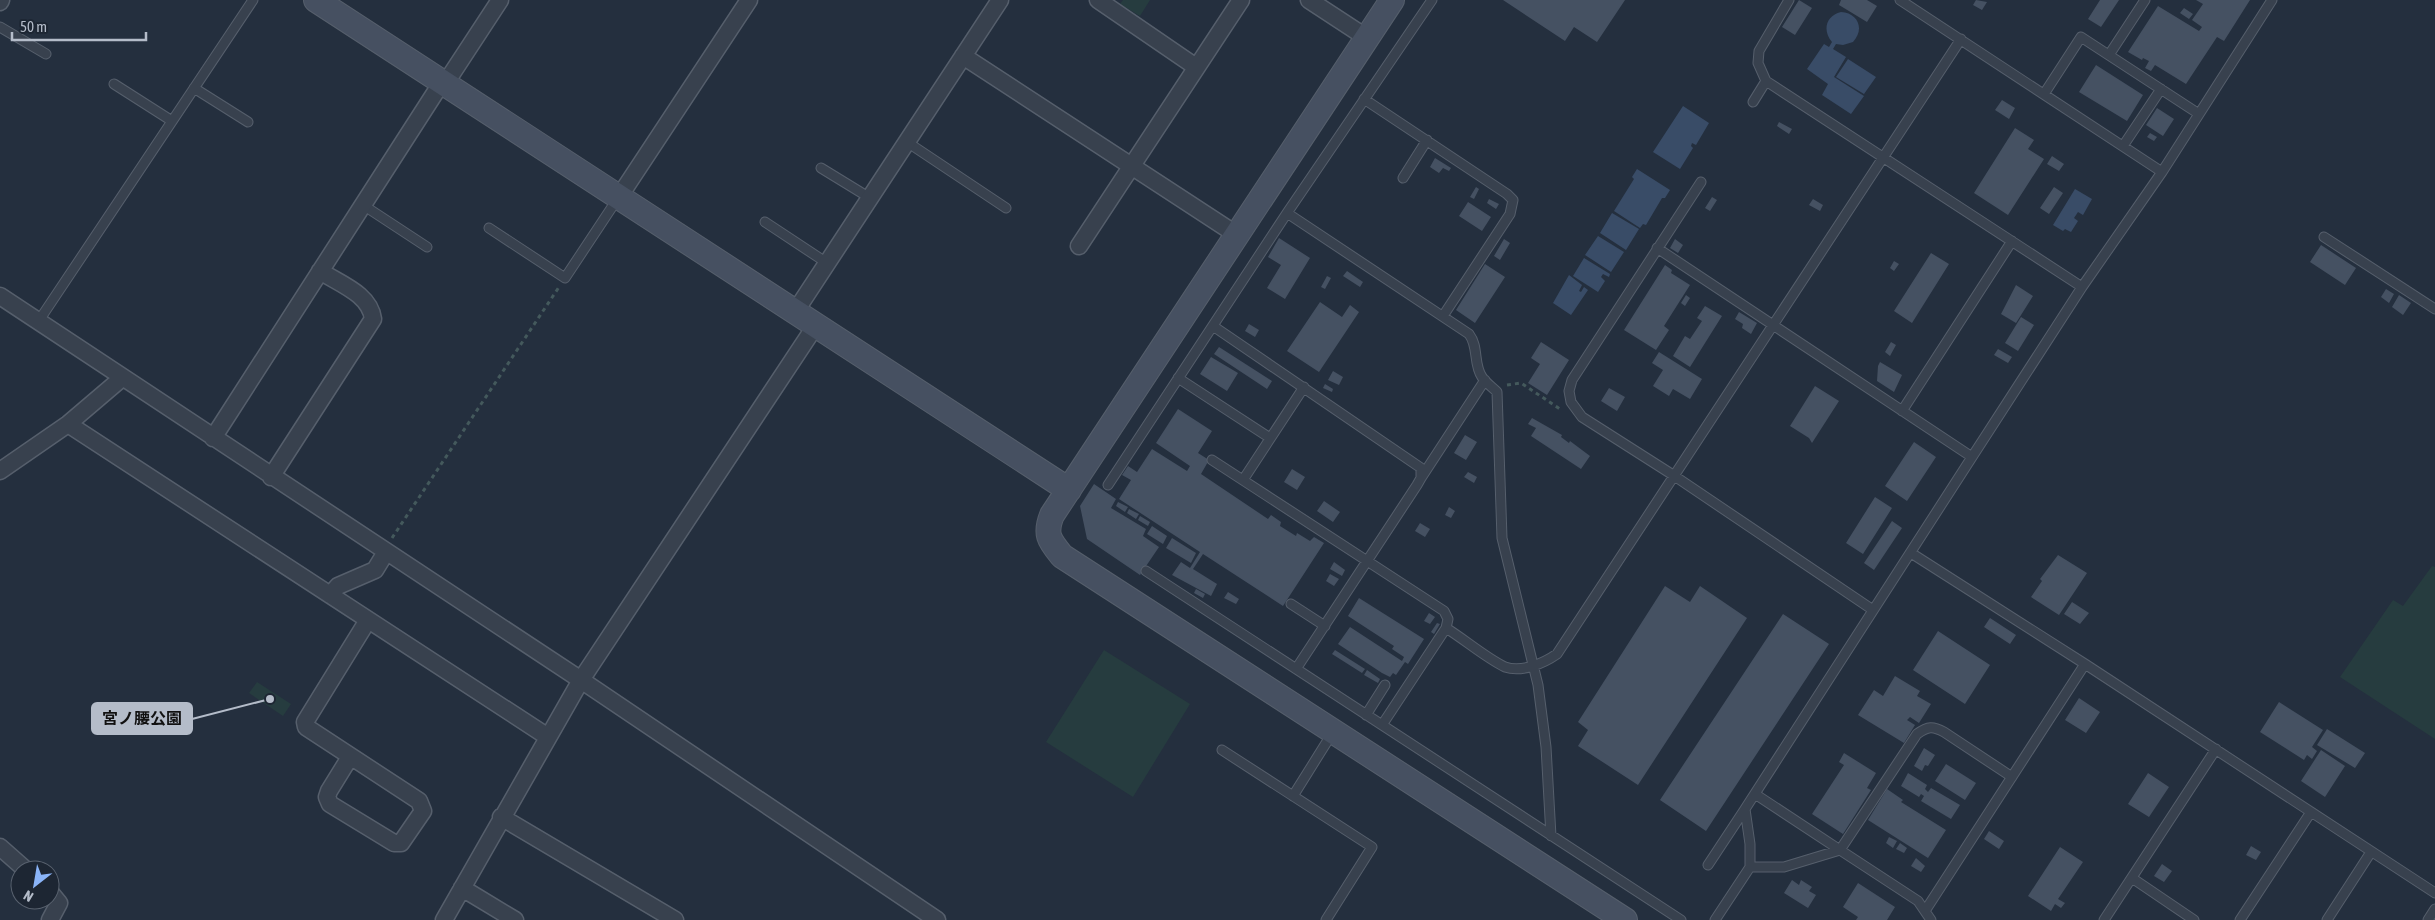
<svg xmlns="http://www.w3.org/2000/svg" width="2435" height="920" font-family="'Asap Condensed','Noto Sans JP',sans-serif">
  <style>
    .green { fill: #263c3f }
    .water { fill: #394c67 }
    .building { fill: #455162 }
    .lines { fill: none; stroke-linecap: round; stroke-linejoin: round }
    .lane-casing { stroke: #565f6c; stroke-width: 11 }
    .street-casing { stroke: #565f6c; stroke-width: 19 }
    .secondary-casing { stroke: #565f6c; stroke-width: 26 }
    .path { stroke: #44595c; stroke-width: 3; stroke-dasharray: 4 4; stroke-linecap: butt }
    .lane { stroke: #38414e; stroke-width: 9 }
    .street { stroke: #38414e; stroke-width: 16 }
    .secondary { stroke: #465061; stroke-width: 24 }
    .leader { fill: none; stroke: #b4bcc9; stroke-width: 2 }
    .callout-dot { fill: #b4bcc9; stroke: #1d2633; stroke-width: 2 }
    .callout { fill: #b4bcc9; stroke: #b4bcc9; stroke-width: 2 }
    .callout-label { font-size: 16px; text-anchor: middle; font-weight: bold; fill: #111 }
  </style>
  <rect width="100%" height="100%" fill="#242f3e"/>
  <path class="green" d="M 1123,0 L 1150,0 L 1140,16 L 1120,4 Z
    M 2432,566 L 2435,567 L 2435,739 L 2340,677 L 2393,600 L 2403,606 Z
    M 1104,650 L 1190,704 L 1133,797 L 1046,742 Z
    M 257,682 L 291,704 L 283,716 L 249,693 Z"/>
  <path class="water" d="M 1841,12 C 1858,13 1865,29 1853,42 L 1843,45 L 1836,44 L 1833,49 L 1846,57 L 1834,77 L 1864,96 L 1851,114 L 1822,95 L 1828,84 L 1807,69 L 1824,44 L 1829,47 L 1832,42 C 1822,30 1826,16 1841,12 Z
    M 1848,59 L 1876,77 L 1864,94 L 1836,77 Z
    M 1683,106 L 1709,123 L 1696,145 L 1692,143 L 1691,146 L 1693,148 L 1680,169 L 1653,152 Z
    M 1637,169 L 1670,190 L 1665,198 L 1662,198 L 1646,225 L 1643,224 L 1640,228 L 1614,211 L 1634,179 L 1632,177 Z
    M 2075,189 L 2092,199 L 2083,215 L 2078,212 L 2074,218 L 2078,221 L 2071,232 L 2065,229 L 2063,231 L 2053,225 Z
    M 1612,213 L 1639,229 L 1626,250 L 1600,233 Z
    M 1598,236 L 1624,252 L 1611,272 L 1585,255 Z
    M 1584,258 L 1610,274 L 1609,277 L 1603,274 L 1601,277 L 1605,281 L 1598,292 L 1573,276 Z
    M 1569,275 L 1582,285 L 1579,291 L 1581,292 L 1584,287 L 1588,290 L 1571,315 L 1553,303 Z"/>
  <path class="building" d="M 1503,0 L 1625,0 L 1597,42 L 1574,27 L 1565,41 Z
    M 1799,0 L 1812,8 L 1795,35 L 1782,27 Z
    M 1841,0 L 1867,0 L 1877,6 L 1867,22 L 1839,5 Z
    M 1976,0 L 1987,2 L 1982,10 L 1973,5 Z
    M 2100,0 L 2119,0 L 2101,27 L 2088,19 Z
    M 2196,0 L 2250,0 L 2224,41 L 2217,37 L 2186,84 L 2155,65 L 2151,71 L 2145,68 L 2149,61 L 2143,58 L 2142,60 L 2128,52 L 2158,6 L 2199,31 L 2202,27 L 2192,20 L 2203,4 Z
    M 2184,8 L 2193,14 L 2189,19 L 2180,13 Z
    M 2096,65 L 2143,95 L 2127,121 L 2079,92 Z
    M 2002,100 L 2015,108 L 2009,119 L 1995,110 Z
    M 2157,108 L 2174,119 L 2163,136 L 2146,125 Z
    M 1779,122 L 1792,129 L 1789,134 L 1777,126 Z
    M 2015,128 L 2034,140 L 2028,149 L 2044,159 L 2008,215 L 1974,193 Z
    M 2150,133 L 2157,137 L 2154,141 L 2147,137 Z
    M 2052,156 L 2064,164 L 2059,171 L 2047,164 Z
    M 1435,158 L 1451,168 L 1449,171 L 1443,168 L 1439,173 L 1430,167 Z
    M 1476,187 L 1479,189 L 1474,199 L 1470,197 Z
    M 2054,187 L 2063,193 L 2049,214 L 2040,208 Z
    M 1712,197 L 1717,200 L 1710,211 L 1705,208 Z
    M 1489,199 L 1499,204 L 1496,209 L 1487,203 Z
    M 1813,199 L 1823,205 L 1820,211 L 1809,205 Z
    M 1468,202 L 1491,217 L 1482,231 L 1459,216 Z
    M 1279,238 L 1310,258 L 1285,299 L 1267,288 L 1281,265 L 1268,257 Z
    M 1504,239 L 1510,243 L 1500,260 L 1494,256 Z
    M 1675,239 L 1683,245 L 1678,253 L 1670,248 Z
    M 2321,245 L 2356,268 L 2345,285 L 2310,262 Z
    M 1931,253 L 1949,264 L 1912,323 L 1894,311 Z
    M 1894,261 L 1899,264 L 1894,271 L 1890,268 Z
    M 1485,264 L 1505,277 L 1475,323 L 1456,310 Z
    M 1665,265 L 1672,270 L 1671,273 L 1690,285 L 1664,326 L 1669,330 L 1656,350 L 1624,330 Z
    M 1347,271 L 1363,282 L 1360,287 L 1343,276 Z
    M 1327,276 L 1331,278 L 1325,289 L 1321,287 Z
    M 2016,285 L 2033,296 L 2016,323 L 2001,314 Z
    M 2386,289 L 2394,294 L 2389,303 L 2381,297 Z
    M 1686,295 L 1690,298 L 1685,306 L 1681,303 Z
    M 2399,295 L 2411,303 L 2403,315 L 2392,307 Z
    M 1320,302 L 1342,317 L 1350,305 L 1359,312 L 1319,372 L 1287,351 Z
    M 1705,306 L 1722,316 L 1690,367 L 1673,356 L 1685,336 L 1690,339 L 1702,321 L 1697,318 Z
    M 1739,312 L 1757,323 L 1751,334 L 1742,328 L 1743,324 L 1735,319 Z
    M 2021,317 L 2034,325 L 2018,351 L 2005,343 Z
    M 1249,324 L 1259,330 L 1255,337 L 1245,331 Z
    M 1541,342 L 1569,360 L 1547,395 L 1528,383 L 1540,364 L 1531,358 Z
    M 1891,342 L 1896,345 L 1890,356 L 1885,352 Z
    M 1219,347 L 1272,381 L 1267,389 L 1214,354 Z
    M 1998,349 L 2012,357 L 2008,363 L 1994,355 Z
    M 1659,352 L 1702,379 L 1690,399 L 1673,389 L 1669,396 L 1653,386 L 1663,370 L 1652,363 Z
    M 1211,357 L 1238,373 L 1227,391 L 1200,374 Z
    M 1880,362 L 1902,375 L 1894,392 L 1877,381 L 1878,366 Z
    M 1333,371 L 1343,377 L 1339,385 L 1328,380 Z
    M 1325,384 L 1333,389 L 1332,392 L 1323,388 Z
    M 1815,386 L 1839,401 L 1812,443 L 1809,438 L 1790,426 Z
    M 1609,388 L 1625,397 L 1617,411 L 1601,401 Z
    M 1178,409 L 1212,431 L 1198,453 L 1209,460 L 1201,474 L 1268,519 L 1271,515 L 1281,522 L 1280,526 L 1296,536 L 1297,533 L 1310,541 L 1314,537 L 1324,543 L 1283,606 L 1203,554 L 1193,569 L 1217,584 L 1211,596 L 1172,575 L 1181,562 L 1190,568 L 1200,552 L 1119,499 L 1131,480 L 1122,475 L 1128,466 L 1137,472 L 1152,449 L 1187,471 L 1190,466 L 1156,443 Z
    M 1532,418 L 1562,435 L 1561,437 L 1569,443 L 1570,441 L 1590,456 L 1581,469 L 1531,436 L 1536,428 L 1528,424 Z
    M 1465,435 L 1477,442 L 1466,460 L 1454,453 Z
    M 1914,442 L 1936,457 L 1907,501 L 1885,486 Z
    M 1292,469 L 1305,477 L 1297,490 L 1284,482 Z
    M 1468,472 L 1477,477 L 1474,483 L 1464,477 Z
    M 1094,484 L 1116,499 L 1111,508 L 1146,529 L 1143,536 L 1159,547 L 1140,575 L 1087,539 L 1080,506 Z
    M 1875,497 L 1892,508 L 1863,554 L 1846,543 Z
    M 1324,501 L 1340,512 L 1333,522 L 1317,511 Z
    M 1118,502 L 1128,507 L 1125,512 L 1116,506 Z
    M 1449,507 L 1455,511 L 1451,518 L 1445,515 Z
    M 1129,509 L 1139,514 L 1136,519 L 1127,513 Z
    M 1140,516 L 1150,522 L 1148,526 L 1138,520 Z
    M 1892,521 L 1902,528 L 1874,570 L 1864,563 Z
    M 1420,523 L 1430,529 L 1425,537 L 1415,531 Z
    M 1152,526 L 1167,536 L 1163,544 L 1147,534 Z
    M 1172,538 L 1196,553 L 1191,563 L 1166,548 Z
    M 2058,555 L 2087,573 L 2059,615 L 2031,597 L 2042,581 L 2040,579 Z
    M 1334,562 L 1345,570 L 1342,576 L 1330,569 Z
    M 1330,574 L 1339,579 L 1334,586 L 1326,581 Z
    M 1665,586 L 1690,602 L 1700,586 L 1747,618 L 1638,785 L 1578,746 L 1588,730 L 1578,722 Z
    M 1196,589 L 1205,594 L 1203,598 L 1194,593 Z
    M 1228,592 L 1239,599 L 1236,604 L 1224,598 Z
    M 1359,598 L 1424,639 L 1408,664 L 1405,662 L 1396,675 L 1393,673 L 1390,677 L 1382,673 L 1338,644 L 1350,627 L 1402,661 L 1404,657 L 1392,649 L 1394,646 L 1348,616 Z
    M 2072,602 L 2089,613 L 2080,624 L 2064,614 Z
    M 1429,613 L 1435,617 L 1430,624 L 1424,621 Z
    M 1783,614 L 1829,644 L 1706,831 L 1660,800 Z
    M 1990,618 L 2016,635 L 2010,644 L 1984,627 Z
    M 1437,623 L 1440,624 L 1434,634 L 1431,632 Z
    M 1938,631 L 1990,665 L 1965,704 L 1913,670 Z
    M 1335,650 L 1365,669 L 1362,673 L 1332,654 Z
    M 1367,670 L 1380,679 L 1378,683 L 1364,675 Z
    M 1895,676 L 1920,691 L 1917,696 L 1931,704 L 1919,723 L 1910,717 L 1907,720 L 1915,725 L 1904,743 L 1858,715 L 1874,690 L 1883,696 Z
    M 2079,698 L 2100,712 L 2086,733 L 2065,720 Z
    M 2279,702 L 2323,730 L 2312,747 L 2317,751 L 2312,759 L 2307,755 L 2304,760 L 2260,732 Z
    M 2327,729 L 2365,753 L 2355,768 L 2317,745 Z
    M 1924,748 L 1935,755 L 1928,766 L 1925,765 L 1922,771 L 1914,766 Z
    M 2321,750 L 2345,766 L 2325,797 L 2301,781 Z
    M 1844,753 L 1876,773 L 1867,788 L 1871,790 L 1843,834 L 1812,814 L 1844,765 L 1839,762 Z
    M 1946,764 L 1976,783 L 1965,800 L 1935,781 Z
    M 1908,773 L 1927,785 L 1925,789 L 1928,792 L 1931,788 L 1960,805 L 1951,819 L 1921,801 L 1924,796 L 1921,794 L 1919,797 L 1901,786 Z
    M 2148,773 L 2169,787 L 2149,817 L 2128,804 Z
    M 1887,789 L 1903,800 L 1901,802 L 1946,830 L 1928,858 L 1868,820 Z
    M 1989,831 L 2004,841 L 1999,849 L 1984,839 Z
    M 1889,837 L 1897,841 L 1893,848 L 1886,843 Z
    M 1900,843 L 1907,848 L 1904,853 L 1896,849 Z
    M 2251,846 L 2261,852 L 2256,860 L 2246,855 Z
    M 2060,847 L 2083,862 L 2058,899 L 2065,903 L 2061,908 L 2055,904 L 2051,911 L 2028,896 Z
    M 1916,858 L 1925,866 L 1921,872 L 1911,866 Z
    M 2162,864 L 2172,871 L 2164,882 L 2154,876 Z
    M 1792,880 L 1799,885 L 1801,880 L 1812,887 L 1809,891 L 1816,895 L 1808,908 L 1784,893 Z
    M 1858,883 L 1895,907 L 1887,920 L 1856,920 L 1858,917 L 1843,907 Z"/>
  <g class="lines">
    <defs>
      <path id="lane" d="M 1789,0 L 1759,51 L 1758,63 L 1766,81 L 2082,287
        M 1900,0 L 2162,172
        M 0,27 L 46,54
        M 2109,55 L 2145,0
        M 114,84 L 172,121
        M 194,88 L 248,122
        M 2044,94 L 2081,37 L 2199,114
        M 1364,99 L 1507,194 L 1513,200 L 1510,214 L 1443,316
        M 1753,102 L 1766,81
        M 907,142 L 1006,208
        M 2123,146 L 2161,89
        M 821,168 L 870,198
        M 1403,178 L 1427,140
        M 1701,182 L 1572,380 L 1569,391 L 1571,402 L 1582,417 L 1673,475 L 1873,610
        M 363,205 L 427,247
        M 1287,213 L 1469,334 C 1479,347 1473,364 1482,377 C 1486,383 1492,387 1497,392 L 1502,538 L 1538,685 L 1546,747 L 1551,836
        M 765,222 L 827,263
        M 489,228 L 565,278 L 618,198
        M 2324,237 L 2435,309
        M 1657,248 L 1972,457
        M 38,322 L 253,0
        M 1213,326 L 1421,468 L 1421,478 L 1417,485 L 1296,669
        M 1178,378 L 1270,438
        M 1902,411 L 2012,241
        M 1212,460 L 1444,611 L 1448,619 L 1446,628 C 1464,639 1486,658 1505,667 C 1522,673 1544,663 1557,654 L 1961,39
        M 1421,478 L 1485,380
        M 1243,480 L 1304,387
        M 1108,485 L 1287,213 L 1432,0
        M 1911,553 L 2085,664 L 2435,893
        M 1146,571 L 1681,920
        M 1291,604 L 1325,626
        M 1366,715 L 1385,685
        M 1382,725 L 1446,628
        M 1222,750 L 1372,847 L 1326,920
        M 1755,794 L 1840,850 L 1917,734 C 1928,726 1933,726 1944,732 L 2012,777
        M 1293,796 L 1333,732
        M 1708,865 L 1745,809
        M 1750,867 L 1784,867 L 1840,850 L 1918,901 L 1931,920
        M 2132,878 L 2194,920
        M 1925,911 L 2085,664
        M 1715,920 L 1750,867 L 1750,844 L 1745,809 L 1972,457 L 2082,287 L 2162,172 L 2272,0
        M 2104,920 L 2216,749
        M 2240,920 L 2311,812
        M 2327,920 L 2371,852
        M 2428,920 L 2435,909"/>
      <path id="street" d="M 1098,0 L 1196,67
        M 1309,0 L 1367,38
        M 0,2 L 1,0
        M 963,56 L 1237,235
        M 445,84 L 500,0
        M 619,197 L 749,0
        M 1079,246 L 1241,0
        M 0,296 L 581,680 L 937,920
        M 795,312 L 1000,0
        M 68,424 L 548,737
        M 213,438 L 442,82
        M 0,471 L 68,424 L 122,378
        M 271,477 L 373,319 C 370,294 340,284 320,271
        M 330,595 L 338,586 L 375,570 L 386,552
        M 350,757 L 329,791 L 327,797 L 330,804 L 394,843 L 401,843 L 423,811 L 419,801 L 306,727 L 305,722 L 368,620
        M 501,817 L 675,920
        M 0,847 L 26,870
        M 462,888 L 515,920
        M 50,920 L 59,903 L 50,892
        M 444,920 L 581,680 L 816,325"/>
      <path id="secondary" d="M 316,0 L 1069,490
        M 1392,0 L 1052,515 C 1044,535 1050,541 1062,556 L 1625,920"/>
    </defs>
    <use href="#lane" class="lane-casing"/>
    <use href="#street" class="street-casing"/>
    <use href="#secondary" class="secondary-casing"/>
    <path class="path" d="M 1507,385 L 1521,383 L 1560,409
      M 392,538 L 559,287"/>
    <use href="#lane" class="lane"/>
    <use href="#street" class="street"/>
    <use href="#secondary" class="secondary"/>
  </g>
  <path class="leader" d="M270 699L192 719"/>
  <circle class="callout-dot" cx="270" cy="699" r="5"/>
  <rect class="callout" x="92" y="703" width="100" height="31" rx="5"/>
  <g class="callout-label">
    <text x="142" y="724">宮ノ腰公園</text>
  </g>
  <g transform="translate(35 885) rotate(211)"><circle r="24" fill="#1d2633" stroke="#59626f"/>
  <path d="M0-4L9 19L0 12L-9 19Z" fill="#8ab4f8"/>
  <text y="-8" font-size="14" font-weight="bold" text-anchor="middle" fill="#b4bcc9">N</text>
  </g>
  <path d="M12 32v8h134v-8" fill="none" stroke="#b4bcc9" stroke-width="2.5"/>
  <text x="20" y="32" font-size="15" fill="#b4bcc9" stroke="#1d2633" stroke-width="4" paint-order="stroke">50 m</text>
</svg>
